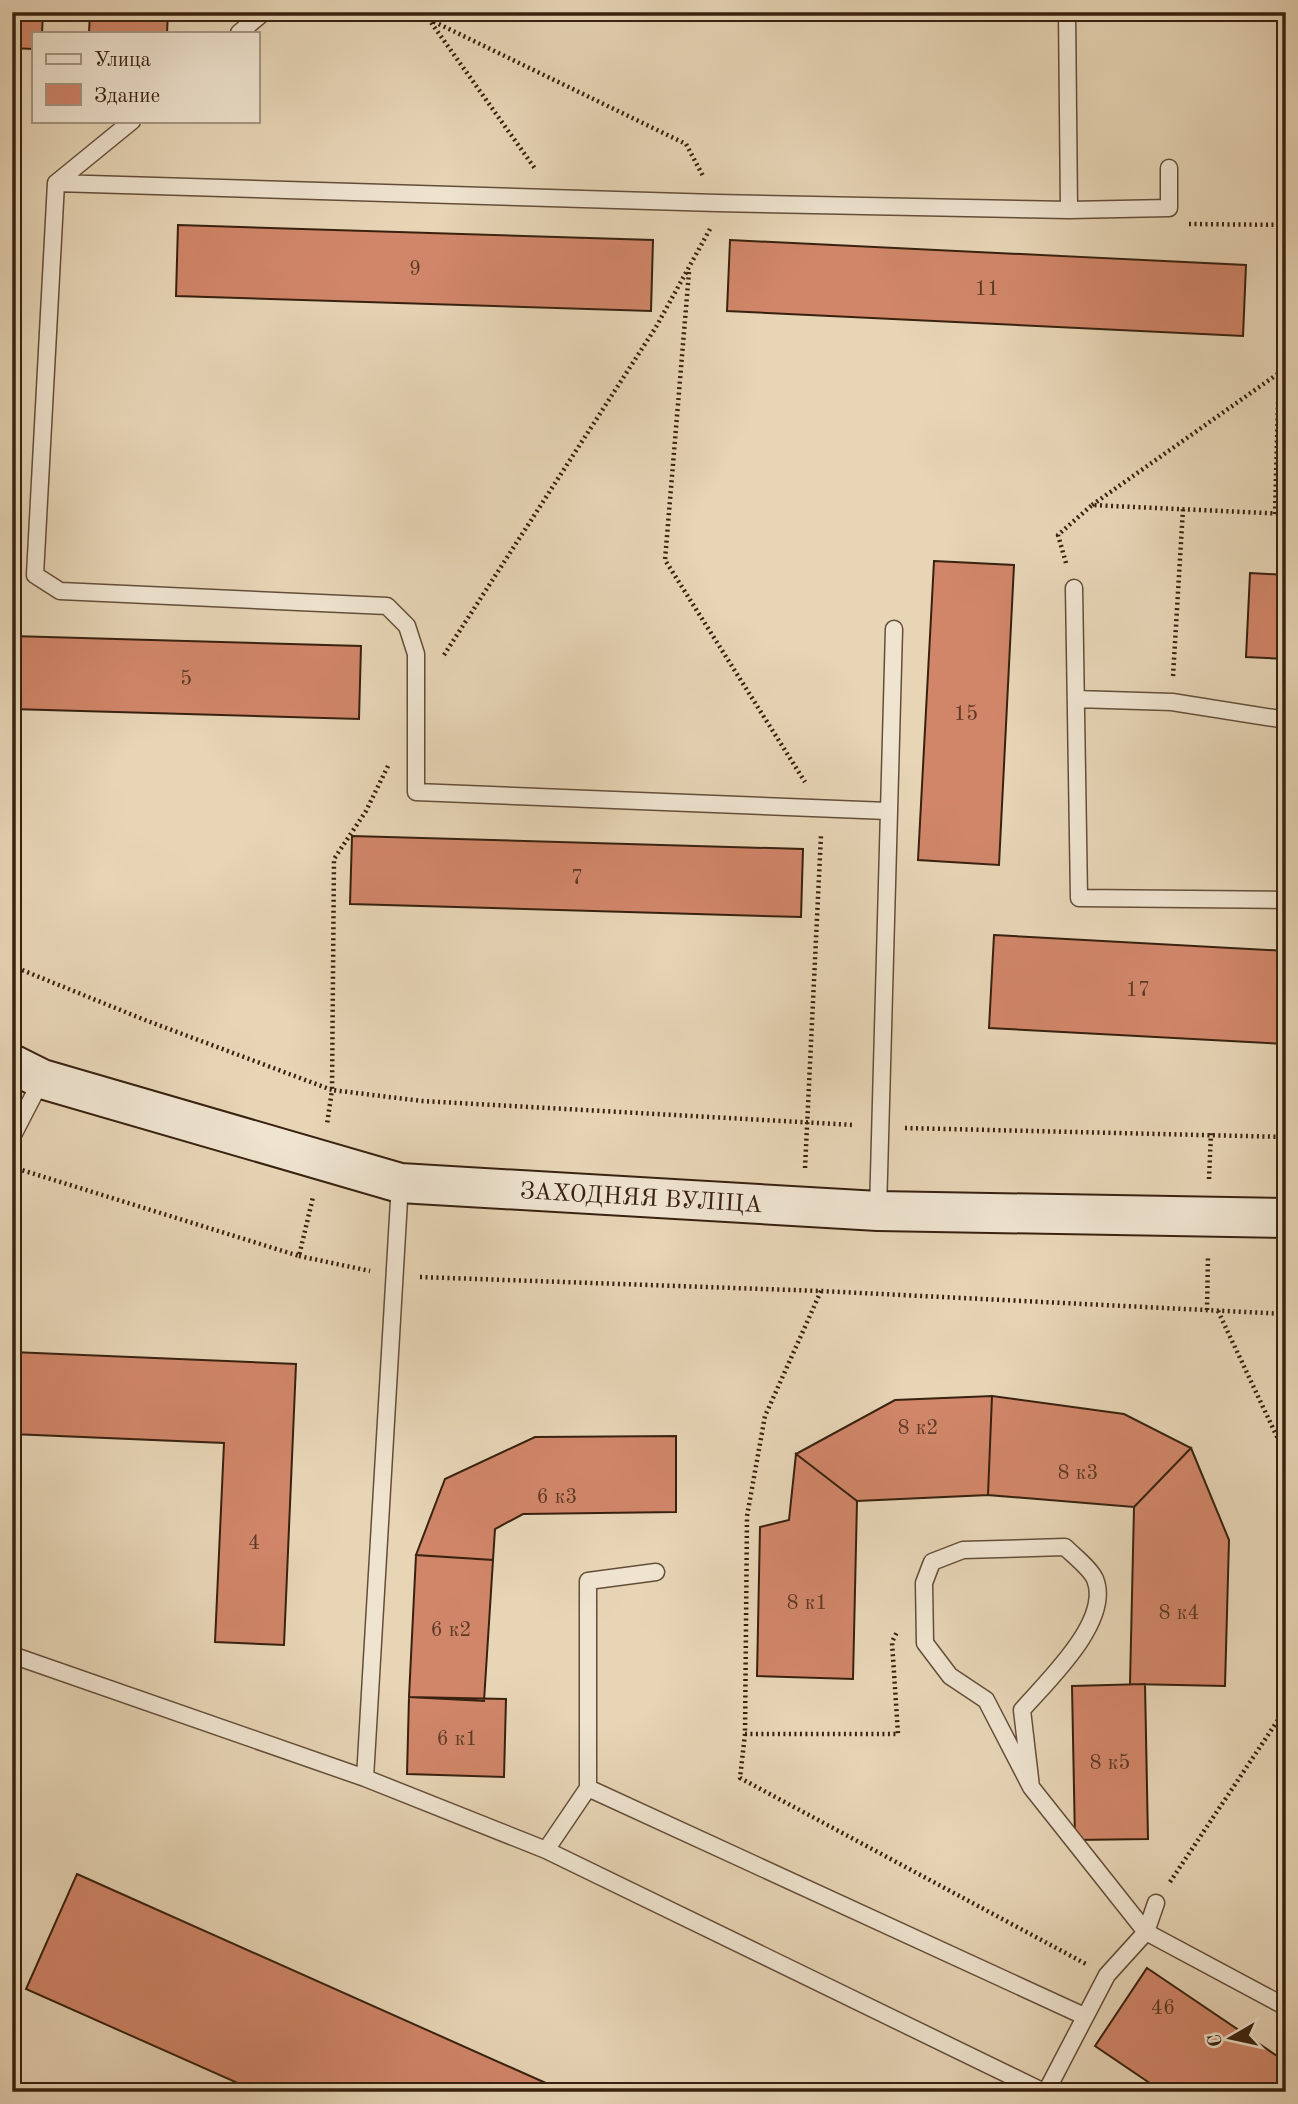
<svg xmlns="http://www.w3.org/2000/svg" width="1298" height="2104" font-family="'Old Standard TT',serif">
  <style>
    .building { fill: #d18669; stroke: #38210f; stroke-width: 2 }
    .lines { fill: none; stroke-linecap: round; stroke-linejoin: round }
    .lane-casing { stroke: #644e39; stroke-width: 19 }
    .secondary-casing { stroke: #38210f; stroke-width: 42 }
    .path { stroke: #38210f; stroke-width: 4.5; stroke-dasharray: 2 3.5; stroke-linecap: butt }
    .lane { stroke: #efe4d0; stroke-width: 16 }
    .secondary { stroke: #efe4d0; stroke-width: 38 }
    .labels { text-anchor: middle; stroke-width: 5; stroke-linejoin: round; paint-order: stroke }
    .number-label { font-size: 21px; fill: #5e3a26 }
    .street-label { font-size: 24px; fill: #38210f; stroke: #efe4d0 }
  </style>
  <rect width="100%" height="100%" fill="#e7d5b6"/>
  <filter id="stains"><feTurbulence type="fractalNoise" baseFrequency=".00286" numOctaves="4"/><feColorMatrix values="0 0 0 0 .2 0 0 0 0 .09 0 0 0 0 .02 0 0 0 .5 -.17"/></filter>
  <radialGradient id="worn" r=".72"><stop offset=".6" stop-color="#630" stop-opacity="0"/><stop offset="1" stop-color="#630" stop-opacity=".3"/></radialGradient>
  <path class="building" d="M 12,12 L 43,12 L 42,33 L 33,33 L 33,49 L 12,48 Z
    M 90,12 L 168,12 L 167,33 L 89,33 Z
    M 178,225 L 653,240 L 651,311 L 176,296 Z
    M 730,240 L 1246,265 L 1243,336 L 727,311 Z
    M 934,561 L 1014,565 L 999,865 L 918,860 Z
    M 1250,573 L 1286,575 L 1286,659 L 1246,657 Z
    M 12,636 L 361,646 L 359,719 L 12,709 Z
    M 352,836 L 803,849 L 801,917 L 350,904 Z
    M 994,935 L 1286,951 L 1286,1044 L 989,1028 Z
    M 12,1352 L 296,1364 L 284,1645 L 215,1642 L 224,1443 L 12,1434 Z
    M 992,1396 L 988,1495 L 857,1501 L 796,1454 L 895,1400 Z
    M 992,1396 L 1124,1414 L 1191,1448 L 1134,1507 L 988,1495 Z
    M 676,1436 L 676,1512 L 523,1514 L 495,1529 L 493,1560 L 416,1555 L 445,1479 L 535,1437 Z
    M 1191,1448 L 1229,1540 L 1225,1686 L 1130,1684 L 1134,1507 Z
    M 796,1454 L 857,1501 L 853,1679 L 757,1676 L 760,1527 L 789,1520 Z
    M 416,1555 L 493,1560 L 484,1701 L 409,1697 Z
    M 1145,1684 L 1148,1839 L 1075,1840 L 1072,1686 Z
    M 409,1697 L 506,1699 L 504,1777 L 407,1774 Z
    M 77,1874 L 566,2092 L 258,2092 L 26,1989 Z
    M 1147,1968 L 1286,2062 L 1286,2092 L 1163,2092 L 1095,2046 Z"/>
  <g class="lines">
    <defs>
      <path id="lane" d="M 239,33 L 264,12
        M 56,183 L 132,121
        M 1069,210 L 1169,208 L 1169,168
        M 1074,588 L 1079,898 L 1286,900
        M 1076,699 L 1172,702 L 1286,720
        M 888,811 L 416,792 L 416,654 L 407,626 L 387,606 L 60,591 L 35,575 L 56,183 L 717,203 L 1069,210 L 1067,12
        M 12,1137 L 42,1079
        M 878,1211 L 894,629
        M 656,1572 L 588,1581 L 588,1788 L 1084,2016
        M 12,1655 L 365,1778 L 546,1850 L 1044,2092
        M 365,1778 L 400,1183
        M 1031,1787 L 1022,1710 C 1047,1681 1112,1621 1095,1579 C 1090,1568 1074,1556 1065,1547 L 963,1550 L 932,1562 L 924,1583 L 925,1643 L 950,1676 L 986,1700 L 1031,1787 L 1146,1932 L 1286,2007
        M 546,1850 L 588,1788
        M 1046,2092 L 1107,1975 L 1146,1932 L 1156,1903"/>
      <g id="secondary">
        <path id="s1" d="M 12,1064 L 42,1079 L 400,1183 L 878,1211 L 1286,1218"/>
      </g>
    </defs>
    <use href="#lane" class="lane-casing"/>
    <use href="#secondary" class="secondary-casing"/>
    <path class="path" d="M 414,12 L 686,144 L 703,176
      M 430,12 L 430,21 L 536,170
      M 1189,224 L 1286,225
      M 689,272 L 665,560 L 805,782
      M 1092,505 L 1279,373
      M 1275,514 L 1283,224
      M 1066,563 L 1058,535 L 1092,505 L 1286,514
      M 444,655 L 656,327 L 710,229
      M 1173,676 L 1183,509
      M 388,766 L 366,811 L 334,859 L 332,1090 L 422,1101 L 854,1125
      M 12,966 L 145,1020 L 332,1090 L 327,1124
      M 905,1128 L 1286,1137
      M 12,1167 L 299,1256 L 313,1197
      M 805,1168 L 821,835
      M 1209,1179 L 1211,1133
      M 12,1181 L 18,1169
      M 299,1256 L 370,1271
      M 420,1277 L 821,1291 L 1286,1314
      M 821,1291 L 765,1416 L 747,1516 L 745,1734 L 898,1734 L 892,1642 L 897,1632
      M 1207,1310 L 1208,1255
      M 1218,1311 L 1286,1456
      M 745,1734 L 740,1778 L 1086,1964
      M 1170,1882 L 1286,1708"/>
    <use href="#lane" class="lane"/>
    <use href="#secondary" class="secondary"/>
  </g>
  <g class="labels">
    <g class="number-label">
      <text x="415" y="275">9</text>
      <text x="987" y="295">11</text>
      <text x="186" y="685">5</text>
      <text x="966" y="720">15</text>
      <text x="577" y="884">7</text>
      <text x="1138" y="996">17</text>
      <text x="918" y="1434">8 к2</text>
      <text x="1078" y="1479">8 к3</text>
      <text x="557" y="1503">6 к3</text>
      <text x="254" y="1549">4</text>
      <text x="807" y="1609">8 к1</text>
      <text x="1179" y="1619">8 к4</text>
      <text x="451" y="1636">6 к2</text>
      <text x="457" y="1745">6 к1</text>
      <text x="1110" y="1769">8 к5</text>
      <text x="1163" y="2014">46</text>
    </g>
    <g class="street-label">
      <text dy="8" stroke="none"><textPath href="#s1" startOffset="648">ЗАХОДНЯЯ ВУЛІЦА</textPath></text>
    </g>
  </g>
  <rect width="1298" height="2104" fill="none" stroke="#e7d5b6" stroke-width="42"/>
  <rect x="14" y="14" width="1270" height="2076" fill="none" stroke="#38210f" stroke-width="3.5"/>
  <rect x="21" y="21" width="1256" height="2062" fill="none" stroke="#38210f" stroke-width="2"/>
  <rect x="32" y="32" width="228" height="91" fill="#efe4d0" stroke="#a69683" stroke-width="2"/>
  <rect x="46" y="54" width="35" height="10" fill="#efe4d0" stroke="#a69683" stroke-width="2"/>
  <text x="94" y="66" font-size="21" fill="#38210f">Улица</text>
  <rect x="46" y="84" width="35" height="21" fill="#d18669" stroke="#a69683" stroke-width="2"/>
  <text x="94" y="102" font-size="21" fill="#38210f">Здание</text>
  <g transform="translate(1231 2038) rotate(261)" stroke="#efe4d0" stroke-width="5" paint-order="stroke">
  <path d="M0-5L12 26L0 18L-12 26Z" fill="#38210f"/>
  <text y="-10" font-size="19" font-weight="bold" text-anchor="middle" fill="#38210f">С</text>
  </g>
  <rect width="100%" height="100%" filter="url(#stains)"/>
  <rect width="100%" height="100%" fill="url(#worn)"/>
</svg>
